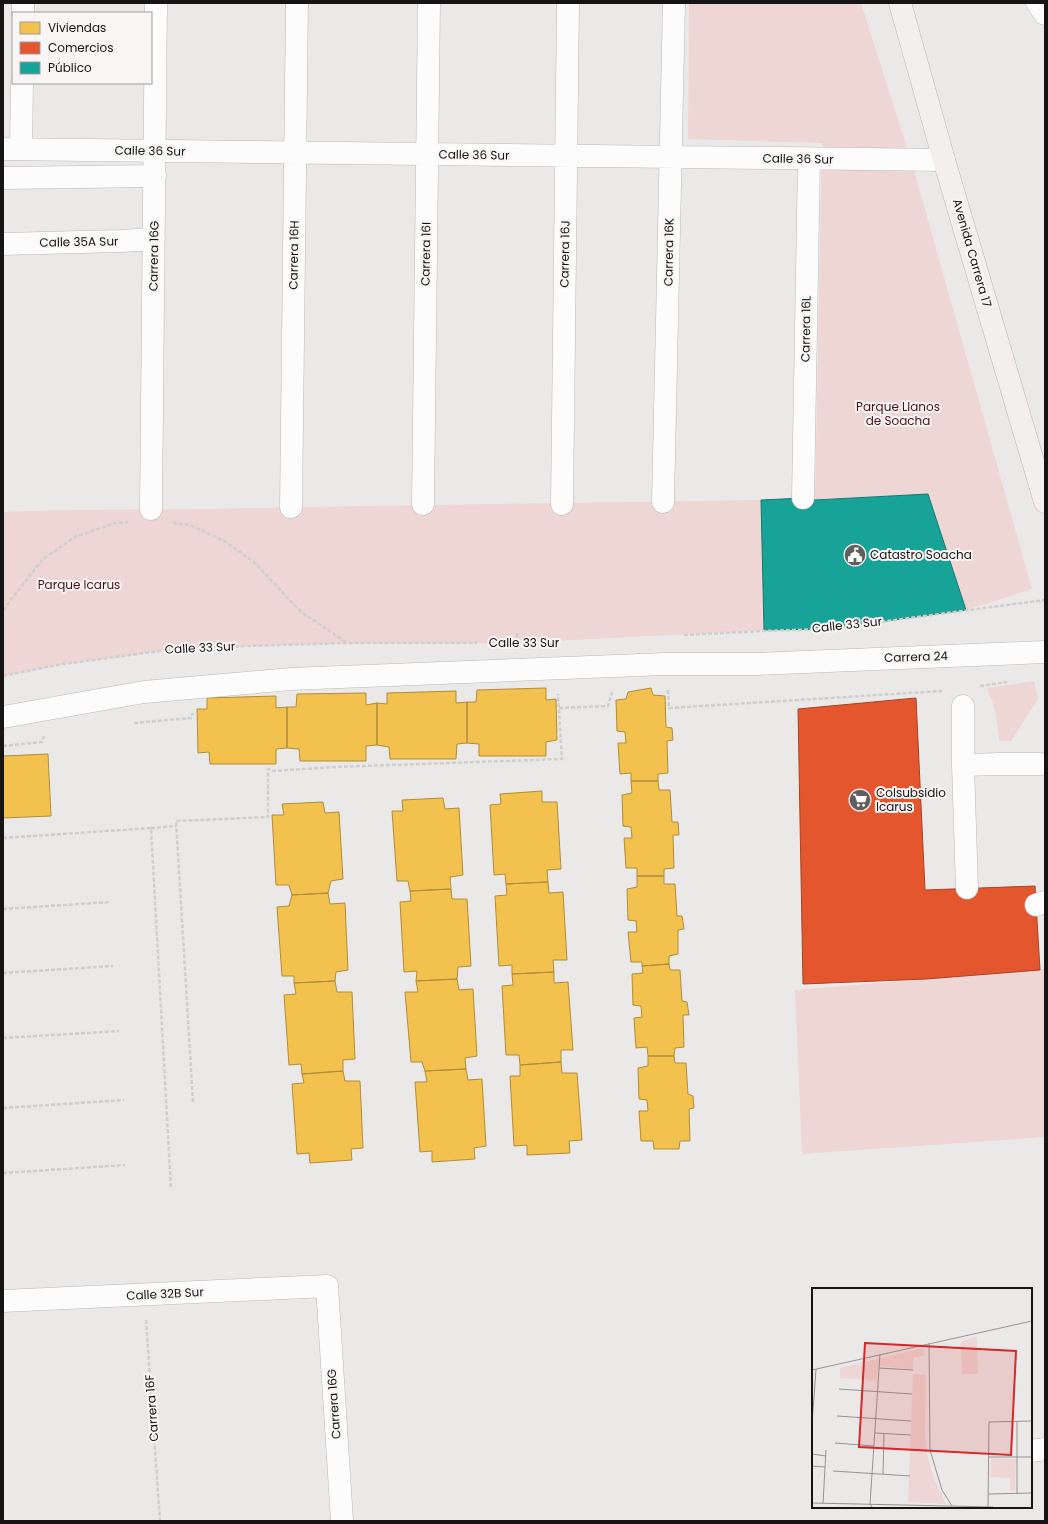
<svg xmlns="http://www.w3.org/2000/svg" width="1048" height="1524" viewBox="0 0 1048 1524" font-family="Poppins,sans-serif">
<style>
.green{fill:#edd6d4}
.homes{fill:#f2c14e;stroke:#b08d3d}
.shops{fill:#e4572e;stroke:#a64326}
.public{fill:#17a398;stroke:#177870}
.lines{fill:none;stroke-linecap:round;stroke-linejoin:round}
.minor-casing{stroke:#bbb9b8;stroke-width:23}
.major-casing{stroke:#bcb1b0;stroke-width:23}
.path{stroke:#d0cfce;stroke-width:2.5;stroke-dasharray:4 2;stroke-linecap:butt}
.minor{stroke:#fcfcfc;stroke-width:22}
.major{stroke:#f4efef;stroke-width:22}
.labels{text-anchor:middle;stroke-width:4;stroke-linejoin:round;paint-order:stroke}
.street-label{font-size:12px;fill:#161414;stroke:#f9f5f5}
.park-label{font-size:12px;fill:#4e1013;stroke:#f9f5f5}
.poi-label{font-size:12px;fill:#161414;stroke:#f9f5f5;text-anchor:start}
.inset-road{fill:none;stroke:#969493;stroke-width:1}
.view{fill:#d62828;fill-opacity:0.15;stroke:#d62828;stroke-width:2}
.inset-edge{fill:none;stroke:#161414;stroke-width:2}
</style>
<rect width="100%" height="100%" fill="#ebe9e8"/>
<path class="green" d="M 689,3 L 861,3 L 911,160 L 1032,589 L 966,610 L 927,494 L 815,500 L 822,143 L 688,139 Z
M 761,500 L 764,630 L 517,643 L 347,643 L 182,648 L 57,665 L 3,676 L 3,512 C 73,509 143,510 212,509 C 395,505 578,503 761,500 Z
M 1034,681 L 1038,699 L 1011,741 L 999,741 C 998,722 995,705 987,688 Z
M 1045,969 L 1045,1137 L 802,1154 L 795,990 Z"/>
<path class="homes" d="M 546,688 L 546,700 L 556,699 L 557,740 L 546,742 L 546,756 L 479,756 L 479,744 L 467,743 L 467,702 L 476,702 L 477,690 Z
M 651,688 L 653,695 L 665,696 L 666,727 L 672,728 L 673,740 L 667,741 L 668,773 L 658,774 L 658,781 L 631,781 L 631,773 L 620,774 L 618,743 L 626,743 L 625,732 L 617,731 L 616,700 L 626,699 L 628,692 Z
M 456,691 L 456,703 L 467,702 L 467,743 L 457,744 L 456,759 L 390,759 L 389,747 L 377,745 L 377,703 L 387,704 L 387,693 Z
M 366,693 L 366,705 L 377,703 L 377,745 L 366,746 L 366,761 L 300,761 L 299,749 L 287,748 L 287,707 L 296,707 L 297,694 Z
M 276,696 L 276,708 L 287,707 L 287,748 L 276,749 L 276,764 L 210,764 L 209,752 L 198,753 L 197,709 L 207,709 L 207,698 Z
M 48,754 L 51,816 L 3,818 L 3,756 Z
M 631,781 L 658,781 L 659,790 L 670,790 L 672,822 L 678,822 L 679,835 L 673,835 L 674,868 L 664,869 L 664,876 L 637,876 L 637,868 L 626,868 L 624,838 L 632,838 L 631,827 L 623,826 L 622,795 L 632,793 Z
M 542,791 L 542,802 L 557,802 L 561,869 L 547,870 L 548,882 L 506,884 L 505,874 L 494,875 L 490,805 L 501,804 L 500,794 Z
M 443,798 L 445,809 L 459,808 L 463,875 L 450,877 L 451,889 L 410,891 L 408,881 L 397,881 L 392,811 L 403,811 L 402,800 Z
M 323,802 L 325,813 L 339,812 L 343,879 L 331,881 L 328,893 L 292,895 L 289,885 L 276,885 L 272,815 L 284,815 L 282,804 Z
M 637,876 L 664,876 L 664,884 L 675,884 L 677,916 L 682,916 L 684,929 L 678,930 L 678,954 L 669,956 L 669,964 L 642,966 L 642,962 L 631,962 L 628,932 L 637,932 L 636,921 L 628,920 L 627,889 L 637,887 Z
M 548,882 L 549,893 L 563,892 L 567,960 L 553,960 L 554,972 L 512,974 L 512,965 L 499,966 L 495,896 L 507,895 L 506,884 Z
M 451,889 L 452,899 L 467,899 L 471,966 L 458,967 L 457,979 L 416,981 L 417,971 L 404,972 L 400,902 L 411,901 L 410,891 Z
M 328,893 L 330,904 L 345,903 L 348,970 L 336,972 L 335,981 L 294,983 L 294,976 L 282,976 L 277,907 L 289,906 L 292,895 Z
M 669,964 L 670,970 L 680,970 L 682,1001 L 687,1002 L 689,1015 L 683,1015 L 684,1047 L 675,1048 L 674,1056 L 648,1056 L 647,1047 L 636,1048 L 634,1018 L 642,1017 L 641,1006 L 633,1005 L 632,974 L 643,973 L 642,966 Z
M 554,972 L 554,983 L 568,982 L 573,1050 L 561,1050 L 561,1062 L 520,1065 L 519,1055 L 506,1055 L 502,986 L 513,985 L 512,974 Z
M 457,979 L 459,990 L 473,989 L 477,1056 L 465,1058 L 466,1069 L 425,1071 L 422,1062 L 411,1062 L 405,992 L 418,992 L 416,981 Z
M 335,981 L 337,992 L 352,992 L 355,1059 L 343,1060 L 343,1071 L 302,1074 L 301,1064 L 289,1065 L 284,995 L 296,994 L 294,983 Z
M 648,1056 L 674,1056 L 675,1063 L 686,1063 L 688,1094 L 693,1096 L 694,1108 L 689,1109 L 690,1141 L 680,1141 L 679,1149 L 654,1149 L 653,1141 L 641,1141 L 639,1111 L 648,1111 L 647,1100 L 639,1099 L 638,1068 L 648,1066 Z
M 561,1062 L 562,1073 L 577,1073 L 582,1140 L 569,1141 L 570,1153 L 527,1155 L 527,1145 L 514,1146 L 510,1076 L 520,1076 L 520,1065 Z
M 466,1069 L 468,1080 L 482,1079 L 486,1146 L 474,1148 L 475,1159 L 432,1162 L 432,1151 L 420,1152 L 415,1082 L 427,1082 L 425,1071 Z
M 343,1071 L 345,1081 L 360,1081 L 363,1148 L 351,1149 L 352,1160 L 310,1163 L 309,1153 L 297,1154 L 292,1084 L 304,1083 L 302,1074 Z"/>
<path class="shops" d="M 916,698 L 925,890 L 1035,886 L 1040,970 L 926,979 L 803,984 L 798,709 Z"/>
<path class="public" d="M 928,494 L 966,610 L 827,629 L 764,630 L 761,500 L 803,498 L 815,500 Z"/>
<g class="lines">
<g class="minor-casing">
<path id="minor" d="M 1037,3 L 1045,14
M 23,13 L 23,3
M 3,149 L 944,160
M 21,149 L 22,83
M 3,178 L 155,176
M 3,244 L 121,241 L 154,239
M 803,498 L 809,159
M 663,502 L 674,3
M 423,504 L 429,3
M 562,504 L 568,3
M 291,507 L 297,3
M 151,509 L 156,3
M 963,706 L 963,765 L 967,888
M 3,717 L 144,692 L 291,679 L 665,664 L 756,664 L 1045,652
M 963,765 L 1000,764 L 1041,764
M 1036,905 L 1045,902
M 3,1301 L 327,1286 L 342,1521
M 1031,1451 L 1045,1449"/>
</g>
<g class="major-casing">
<path id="major" d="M 900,3 L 944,160 L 1045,502"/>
</g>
<path class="path" d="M 173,523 L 190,525 L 226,542 L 254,562 L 300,611 L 347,643
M 3,610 L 42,560 L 75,537 L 115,523 L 128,522
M 517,633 L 517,643
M 684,635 L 762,631 L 827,629 L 1045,600
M 3,676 L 57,665 L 182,648 L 347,643 L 477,643
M 980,686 L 1007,682
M 668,690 L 669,708 L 942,691
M 559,708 L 608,706 L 612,692
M 134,723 L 191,718 L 193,713
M 3,746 L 42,742 L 44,736
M 151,828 L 176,826
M 3,838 L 151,828 L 171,1189
M 3,909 L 109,902
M 3,973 L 113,966
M 3,1038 L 119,1031
M 193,1102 L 176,821 L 268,817 L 268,769 L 273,771 L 334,767 L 562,759 L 558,694
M 3,1108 L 124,1100
M 3,1173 L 125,1165
M 146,1320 L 160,1521"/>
<use href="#minor" class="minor"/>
<use href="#major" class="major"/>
</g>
<defs>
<g id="civic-disc" transform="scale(1.15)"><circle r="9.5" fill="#615f5e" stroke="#f9f5f5"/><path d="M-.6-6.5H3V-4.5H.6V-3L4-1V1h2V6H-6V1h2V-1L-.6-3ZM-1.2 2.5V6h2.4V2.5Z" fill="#fff"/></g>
<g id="supermarket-disc" transform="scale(1.15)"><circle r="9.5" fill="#615f5e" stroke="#f9f5f5"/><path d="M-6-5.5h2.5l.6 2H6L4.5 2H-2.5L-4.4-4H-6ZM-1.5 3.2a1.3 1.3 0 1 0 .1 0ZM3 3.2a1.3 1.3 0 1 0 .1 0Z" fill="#fff"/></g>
</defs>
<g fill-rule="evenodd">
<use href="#civic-disc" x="855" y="555"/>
<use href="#supermarket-disc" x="860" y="800"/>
</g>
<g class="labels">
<g class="street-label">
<text transform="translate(150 151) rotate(1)" y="4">Calle 36 Sur</text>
<text transform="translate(474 155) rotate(1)" y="4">Calle 36 Sur</text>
<text transform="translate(798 159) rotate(1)" y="4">Calle 36 Sur</text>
<text transform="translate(79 242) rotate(-1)" y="4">Calle 35A Sur</text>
<text transform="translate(669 252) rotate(-89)" y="4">Carrera 16K</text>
<text transform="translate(972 253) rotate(74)" y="4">Avenida Carrera 17</text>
<text transform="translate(426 254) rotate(-89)" y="4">Carrera 16I</text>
<text transform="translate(565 254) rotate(-89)" y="4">Carrera 16J</text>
<text transform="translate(294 255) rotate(-89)" y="4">Carrera 16H</text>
<text transform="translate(154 256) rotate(-89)" y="4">Carrera 16G</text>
<text transform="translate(806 329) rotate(-89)" y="4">Carrera 16L</text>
<text transform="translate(847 625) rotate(-6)" y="4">Calle 33 Sur</text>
<text x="524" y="647">Calle 33 Sur</text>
<text transform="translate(200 648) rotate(-3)" y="4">Calle 33 Sur</text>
<text transform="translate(916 657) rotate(-2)" y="4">Carrera 24</text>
<text transform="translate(165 1294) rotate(-3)" y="4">Calle 32B Sur</text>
<text transform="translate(334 1404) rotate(-94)" y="4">Carrera 16G</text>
<text transform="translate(152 1408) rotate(-94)" y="4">Carrera 16F</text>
</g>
<g class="park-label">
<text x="898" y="411">Parque Llanos<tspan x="898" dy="14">de Soacha</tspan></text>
<text x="79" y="589">Parque Icarus</text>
</g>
<g class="poi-label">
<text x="870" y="559">Catastro Soacha</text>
<text x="876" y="797">Colsubsidio<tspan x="876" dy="14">Icarus</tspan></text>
</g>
</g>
<g transform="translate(812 1288)">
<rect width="220" height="220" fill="#ebe9e8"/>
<path d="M 165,49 L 166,86 L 150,86 L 149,60 L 147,59 L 150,53 ZM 111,60 L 113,67 L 101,70 L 101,81 L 66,78 L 65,92 L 28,90 L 28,80 ZM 101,86 L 114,87 L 113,145 L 115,166 L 122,191 L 134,216 L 96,214 ZM 179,170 L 204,171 L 203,203 L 198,203 L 198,190 L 178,189 Z" fill="#edd6d4"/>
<path class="inset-road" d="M 117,55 L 118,162 L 130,202 L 140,218M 67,80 L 101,82M 0,82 L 220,33M 27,101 L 100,106M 25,128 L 99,133M 205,133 L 205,206M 0,136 L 4,81M 63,145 L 99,147M 23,155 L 62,158M 0,166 L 14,168M 177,169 L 220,169M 0,178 L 13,179M 21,183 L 98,188M 71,186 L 72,145M 176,206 L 220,205M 0,215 L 181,219M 11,215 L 14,162M 60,219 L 58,216 L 68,66M 176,219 L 177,134 L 220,133"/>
<path class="view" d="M 53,55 L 204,63 L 199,167 L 47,159 Z"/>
<rect width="220" height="220" class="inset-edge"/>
</g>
<rect width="1048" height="1524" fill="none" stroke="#161414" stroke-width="8"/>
<rect x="12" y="12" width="140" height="72" fill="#f9f5f5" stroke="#9e9b9b"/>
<rect x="20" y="22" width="20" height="12" fill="#f2c14e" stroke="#9e9b9b"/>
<text x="48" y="32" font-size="12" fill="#161414">Viviendas</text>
<rect x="20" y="42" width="20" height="12" fill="#e4572e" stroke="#9e9b9b"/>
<text x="48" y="52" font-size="12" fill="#161414">Comercios</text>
<rect x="20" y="62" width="20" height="12" fill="#17a398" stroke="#9e9b9b"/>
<text x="48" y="72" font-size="12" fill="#161414">Público</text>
</svg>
